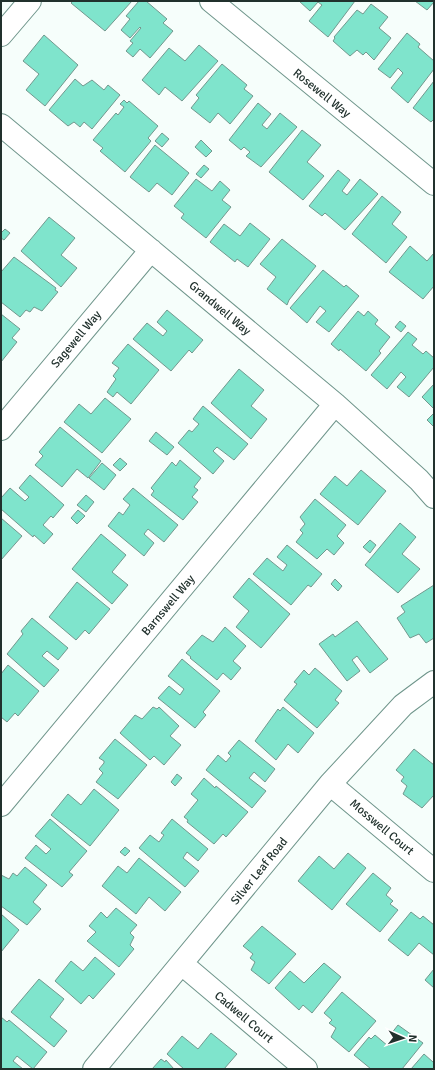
<svg xmlns="http://www.w3.org/2000/svg" width="435" height="1070" viewBox="0 0 435 1070" font-family="Signika,sans-serif">
<style>
.building{fill:#7fe4cc;stroke:#72988e}
.lines{fill:none;stroke-linecap:round;stroke-linejoin:round}
.minor-casing{stroke:#6f958b;stroke-width:24}
.minor{stroke:#fff;stroke-width:22}
.labels{text-anchor:middle;stroke-width:3;stroke-linejoin:round;paint-order:stroke}
.street-label{font-size:12px;fill:#21312d;stroke:#fff}
</style>
<rect width="100%" height="100%" fill="#f6fefb"/>
<path class="building" d="M 73,1 L 132,1 L 105,31 L 71,3 Z
M 139,1 L 146,1 L 167,19 L 163,23 L 173,31 L 150,58 L 140,49 L 133,57 L 126,51 L 133,43 L 130,41 L 141,28 L 140,27 L 130,38 L 121,30 L 130,19 L 126,16 Z
M 299,1 L 355,1 L 328,37 L 309,21 L 322,5 L 318,2 L 310,11 Z
M 415,1 L 434,1 L 434,2 L 427,10 Z
M 371,4 L 388,17 L 379,28 L 391,38 L 374,60 L 366,52 L 363,55 L 357,50 L 350,56 L 333,41 L 335,38 L 334,37 L 357,10 L 363,14 Z
M 407,33 L 420,44 L 418,47 L 434,61 L 434,69 L 408,103 L 391,88 L 403,73 L 398,68 L 390,78 L 378,69 Z
M 44,35 L 78,65 L 45,106 L 26,90 L 39,74 L 23,61 Z
M 199,45 L 218,61 L 182,101 L 165,87 L 159,95 L 142,80 L 169,48 L 185,61 Z
M 222,64 L 247,85 L 244,89 L 253,96 L 230,124 L 218,113 L 210,123 L 191,108 L 199,98 L 196,95 Z
M 75,79 L 83,86 L 92,80 L 104,90 L 108,85 L 120,95 L 92,129 L 84,122 L 80,127 L 74,122 L 68,126 L 49,110 Z
M 434,81 L 434,119 L 431,122 L 413,108 Z
M 124,100 L 127,103 L 129,101 L 158,126 L 148,138 L 151,141 L 125,172 L 100,151 L 103,148 L 93,140 L 116,113 L 118,115 L 124,107 L 120,104 Z
M 258,103 L 271,114 L 262,125 L 267,129 L 280,113 L 297,127 L 261,167 L 246,156 L 250,152 L 244,147 L 241,150 L 229,140 Z
M 302,130 L 321,145 L 307,162 L 324,176 L 303,200 L 269,172 Z
M 162,133 L 169,139 L 162,147 L 155,141 Z
M 201,140 L 212,151 L 206,157 L 195,147 Z
M 155,145 L 189,173 L 172,195 L 157,183 L 149,192 L 130,177 Z
M 204,165 L 209,169 L 201,178 L 196,174 Z
M 338,170 L 350,180 L 342,191 L 347,195 L 360,179 L 378,194 L 345,230 L 325,213 L 322,216 L 309,206 Z
M 196,179 L 212,191 L 220,181 L 230,190 L 222,200 L 231,207 L 206,238 L 181,218 L 184,214 L 174,206 Z
M 382,196 L 401,212 L 392,224 L 407,237 L 386,263 L 352,234 Z
M 49,217 L 75,238 L 61,255 L 77,268 L 61,287 L 21,251 Z
M 250,223 L 270,239 L 248,267 L 237,259 L 235,262 L 210,242 L 224,224 L 240,236 Z
M 5,229 L 10,233 L 4,240 L 1,238 L 1,233 Z
M 282,239 L 316,266 L 289,300 L 287,305 L 267,289 L 276,277 L 260,264 Z
M 410,246 L 427,261 L 434,253 L 434,286 L 423,299 L 389,272 Z
M 14,257 L 56,288 L 55,290 L 58,292 L 42,311 L 34,307 L 30,312 L 26,310 L 20,317 L 1,302 L 1,272 Z
M 323,270 L 344,287 L 346,285 L 359,296 L 329,332 L 316,322 L 326,311 L 320,306 L 307,323 L 290,308 Z
M 167,310 L 203,340 L 192,353 L 189,350 L 171,371 L 133,339 L 147,323 L 163,336 L 167,331 L 157,322 Z
M 358,311 L 364,316 L 368,311 L 378,320 L 375,324 L 390,337 L 379,351 L 381,353 L 366,371 L 340,349 L 339,351 L 331,344 Z
M 1,314 L 20,329 L 12,338 L 17,342 L 1,362 Z
M 400,321 L 406,326 L 401,332 L 395,327 Z
M 408,332 L 417,339 L 412,345 L 423,354 L 426,351 L 434,358 L 434,367 L 409,397 L 397,387 L 406,377 L 401,372 L 387,389 L 371,375 Z
M 128,344 L 159,370 L 131,404 L 117,392 L 113,397 L 107,392 L 116,379 L 113,376 L 119,368 L 112,363 Z
M 239,369 L 264,390 L 251,406 L 267,419 L 251,439 L 211,403 Z
M 434,384 L 434,409 L 422,397 Z
M 105,398 L 131,419 L 102,453 L 64,422 L 79,404 L 91,414 Z
M 203,406 L 248,444 L 234,460 L 217,447 L 213,451 L 224,461 L 213,474 L 178,443 L 189,430 L 192,432 L 199,424 L 193,419 Z
M 434,413 L 434,427 L 427,420 Z
M 60,427 L 101,461 L 88,478 L 77,469 L 62,487 L 35,465 L 43,456 L 39,452 Z
M 156,432 L 174,447 L 167,455 L 149,441 Z
M 120,458 L 127,464 L 120,471 L 113,465 Z
M 180,460 L 201,478 L 194,487 L 198,490 L 192,497 L 198,502 L 183,520 L 151,495 L 154,491 L 151,488 L 172,462 L 176,466 Z
M 102,463 L 116,475 L 104,490 L 89,478 Z
M 361,470 L 386,491 L 358,525 L 320,494 L 335,476 L 347,486 Z
M 30,475 L 64,505 L 53,518 L 51,516 L 43,525 L 53,534 L 44,544 L 34,535 L 33,537 L 1,509 L 1,498 L 10,488 L 25,501 L 29,497 L 19,488 Z
M 133,488 L 178,525 L 164,542 L 148,529 L 144,534 L 154,543 L 144,556 L 108,526 L 119,512 L 123,515 L 130,505 L 123,499 Z
M 86,495 L 94,502 L 86,512 L 77,505 Z
M 315,499 L 346,525 L 337,536 L 344,543 L 334,555 L 327,549 L 317,559 L 296,542 L 303,533 L 300,530 L 305,524 L 300,517 Z
M 78,510 L 85,516 L 77,524 L 71,518 Z
M 1,518 L 22,536 L 1,560 Z
M 400,523 L 416,537 L 402,554 L 420,569 L 398,593 L 365,565 Z
M 101,534 L 126,555 L 112,572 L 128,585 L 112,604 L 72,569 Z
M 370,540 L 376,545 L 370,553 L 363,547 Z
M 287,545 L 322,574 L 311,587 L 308,585 L 291,605 L 253,574 L 267,558 L 283,571 L 287,565 L 277,557 Z
M 249,578 L 290,614 L 261,648 L 236,627 L 249,611 L 233,597 Z
M 335,579 L 342,586 L 338,591 L 331,584 Z
M 77,582 L 110,609 L 89,634 L 85,630 L 76,640 L 49,617 Z
M 434,585 L 434,638 L 426,643 L 419,634 L 410,638 L 397,618 L 405,612 L 401,606 Z
M 32,618 L 68,648 L 58,660 L 47,651 L 42,656 L 59,670 L 44,687 L 7,654 L 23,634 L 21,631 Z
M 357,621 L 388,659 L 370,673 L 357,656 L 352,660 L 360,671 L 347,681 L 319,644 L 333,634 L 335,637 Z
M 225,627 L 246,646 L 233,661 L 241,668 L 231,680 L 223,673 L 217,680 L 190,658 L 191,657 L 186,653 L 202,635 L 213,642 Z
M 182,659 L 220,691 L 203,712 L 206,715 L 195,728 L 158,698 L 169,686 L 180,695 L 184,689 L 168,676 Z
M 8,665 L 39,691 L 18,716 L 15,713 L 7,722 L 1,717 L 1,674 Z
M 315,668 L 342,691 L 335,700 L 339,703 L 317,728 L 284,700 L 297,684 L 294,682 L 304,670 L 309,675 Z
M 153,707 L 157,709 L 159,707 L 179,726 L 170,736 L 181,745 L 164,765 L 154,756 L 150,760 L 120,733 L 135,715 L 142,719 Z
M 283,707 L 314,733 L 298,753 L 288,744 L 276,760 L 255,741 L 278,709 L 280,711 Z
M 115,739 L 147,765 L 118,799 L 96,782 L 103,773 L 99,769 L 104,763 L 104,761 L 99,758 Z
M 239,740 L 275,769 L 265,782 L 254,772 L 249,778 L 266,791 L 252,808 L 206,770 L 218,755 L 226,762 L 231,756 L 228,753 Z
M 414,749 L 434,765 L 434,795 L 422,808 L 403,794 L 407,786 L 401,781 L 404,777 L 396,770 Z
M 177,774 L 182,778 L 175,786 L 171,782 Z
M 204,778 L 215,788 L 216,786 L 248,812 L 226,837 L 223,834 L 214,844 L 187,822 L 188,820 L 184,817 L 198,800 L 191,794 Z
M 94,789 L 119,810 L 90,846 L 51,815 L 68,794 L 81,805 Z
M 50,819 L 87,851 L 69,872 L 73,875 L 62,887 L 25,858 L 36,845 L 46,854 L 51,849 L 35,836 Z
M 172,819 L 208,849 L 198,861 L 187,852 L 183,858 L 199,871 L 185,887 L 139,848 L 150,835 L 159,842 L 164,835 L 161,833 Z
M 125,847 L 130,851 L 125,856 L 120,852 Z
M 348,853 L 366,868 L 332,910 L 298,881 L 319,856 L 334,869 Z
M 139,858 L 181,892 L 165,911 L 149,897 L 136,914 L 102,886 L 118,866 L 127,873 Z
M 25,867 L 47,885 L 33,902 L 41,909 L 27,925 L 1,906 L 1,875 L 9,879 L 13,873 L 17,876 Z
M 373,873 L 391,888 L 386,895 L 393,901 L 390,904 L 398,910 L 380,932 L 346,904 Z
M 116,908 L 137,925 L 130,933 L 134,937 L 130,945 L 134,949 L 119,967 L 87,941 L 96,932 L 89,926 L 101,912 L 107,918 Z
M 411,912 L 420,919 L 423,916 L 434,925 L 434,955 L 419,943 L 408,956 L 388,940 Z
M 1,914 L 19,930 L 1,952 Z
M 262,926 L 296,954 L 269,984 L 251,970 L 255,962 L 250,958 L 253,954 L 243,946 Z
M 95,957 L 115,974 L 93,999 L 89,995 L 81,1004 L 55,981 L 71,961 L 83,971 Z
M 324,963 L 341,977 L 312,1013 L 303,1005 L 299,1010 L 275,988 L 290,971 L 304,983 Z
M 434,969 L 434,988 L 425,980 Z
M 39,979 L 64,999 L 50,1017 L 67,1031 L 54,1047 L 11,1012 Z
M 342,992 L 376,1021 L 349,1052 L 331,1037 L 336,1028 L 329,1023 L 332,1020 L 324,1013 Z
M 1,1017 L 7,1022 L 9,1020 L 47,1052 L 33,1069 L 17,1056 L 13,1061 L 23,1069 L 1,1069 Z
M 398,1025 L 423,1043 L 402,1069 L 371,1069 L 354,1055 L 369,1037 L 371,1039 L 375,1035 L 388,1046 L 395,1037 L 391,1034 Z
M 211,1033 L 237,1054 L 224,1069 L 184,1069 L 167,1054 L 182,1036 L 198,1049 Z
M 424,1054 L 433,1062 L 434,1060 L 434,1069 L 411,1069 Z
M 161,1059 L 165,1062 L 166,1060 L 174,1069 L 152,1069 Z"/>
<g class="lines">
<g class="minor-casing">
<path id="minor" d="M 211,1 L 434,184
M 1,35 L 30,1
M 1,125 L 335,404 L 419,480 L 434,497
M 1,429 L 151,250
M 330,784 L 434,871
M 1,805 L 335,404
M 182,964 L 306,1069
M 94,1069 L 330,784 L 403,705 L 434,682"/>
</g>
<use href="#minor" class="minor"/>
</g>
<g class="labels">
<g class="street-label">
<text transform="translate(322 93) rotate(39)" y="4">Rosewell Way</text>
<text transform="translate(220 308) rotate(40)" y="4">Grandwell Way</text>
<text transform="translate(76 339) rotate(-50)" y="4">Sagewell Way</text>
<text transform="translate(168 605) rotate(-50)" y="4">Barnswell Way</text>
<text transform="translate(382 827) rotate(40)" y="4">Mosswell Court</text>
<text transform="translate(259 871) rotate(-51)" y="4">Silver Leaf Road</text>
<text transform="translate(244 1017) rotate(40)" y="4">Cadwell Court</text>
</g>
</g>
<rect width="435" height="1070" fill="none" stroke="#21312d" stroke-width="4"/>
<g transform="translate(403 1038) rotate(93)" stroke="#ffffff" stroke-width="3" paint-order="stroke">
<path d="M0-3L7 15L0 10L-7 15Z" fill="#21312d"/>
<text y="-6" font-size="11" font-weight="bold" text-anchor="middle" fill="#21312d">N</text>
</g>
</svg>
